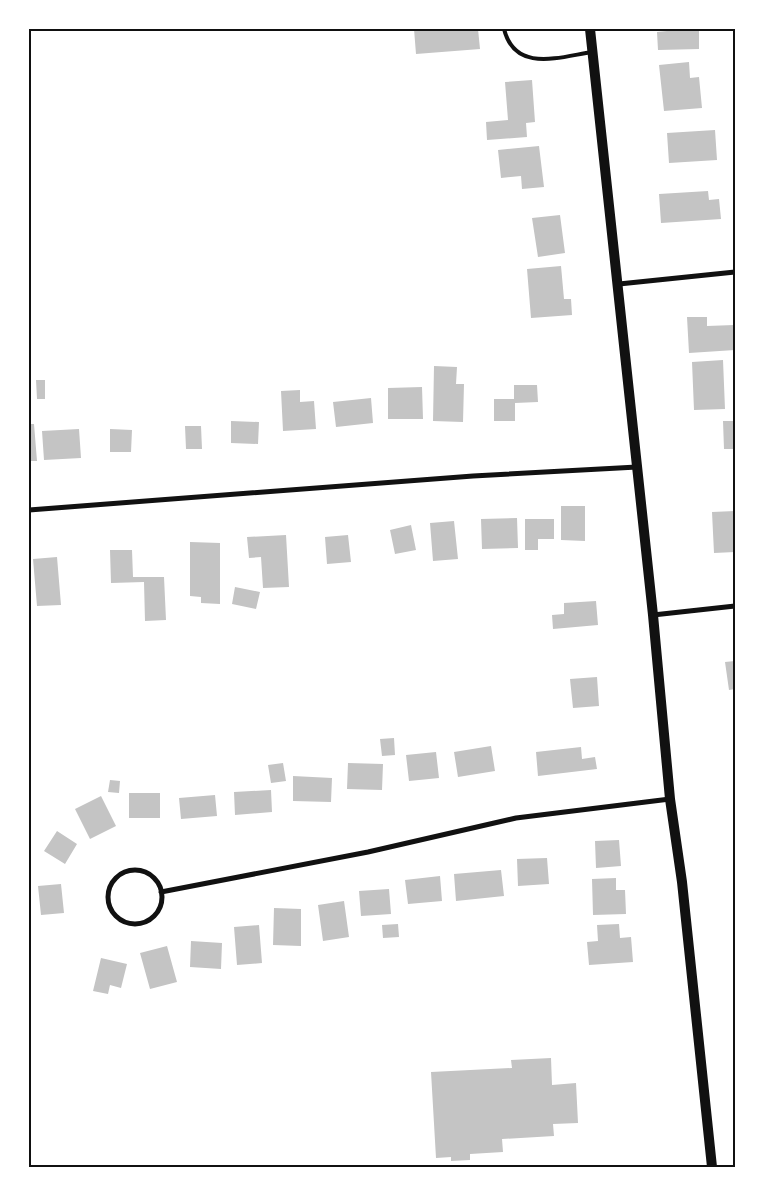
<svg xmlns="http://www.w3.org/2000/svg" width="764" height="1196" viewBox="0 0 764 1196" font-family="'Source Sans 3',sans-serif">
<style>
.building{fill:#c4c4c4}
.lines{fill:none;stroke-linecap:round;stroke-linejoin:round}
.service{stroke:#111;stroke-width:4}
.minor{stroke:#111;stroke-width:5}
.secondary{stroke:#111;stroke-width:10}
.neatline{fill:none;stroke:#111;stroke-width:2}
</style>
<rect width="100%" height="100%" fill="#fff"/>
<path class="building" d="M 414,29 L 478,29 L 480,49 L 416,54 Z
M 667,29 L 699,29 L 699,49 L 658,50 L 657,32 L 667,31 Z
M 689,62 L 690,78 L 699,77 L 702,108 L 664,111 L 659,65 Z
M 532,80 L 535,122 L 526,123 L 527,137 L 487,140 L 486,122 L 508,120 L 505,82 Z
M 715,130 L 717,160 L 669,163 L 667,133 Z
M 539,146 L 544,187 L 522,189 L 521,176 L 501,178 L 498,150 Z
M 708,191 L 709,200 L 719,199 L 721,219 L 661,223 L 659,194 Z
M 560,215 L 565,253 L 538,257 L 532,218 Z
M 561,266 L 564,299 L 571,299 L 572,315 L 531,318 L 527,269 Z
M 687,317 L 707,317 L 707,326 L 734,325 L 735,350 L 689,353 Z
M 723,360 L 725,409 L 694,410 L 692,362 Z
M 434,366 L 457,367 L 456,384 L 464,384 L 463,422 L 433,421 Z
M 36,380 L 45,380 L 45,399 L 37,399 Z
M 514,385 L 537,385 L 538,402 L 515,403 L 515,421 L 494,421 L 494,399 L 514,399 Z
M 422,387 L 423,419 L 388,419 L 388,388 Z
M 300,390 L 300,402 L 314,401 L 316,429 L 283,431 L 281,391 Z
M 371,398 L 373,423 L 336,427 L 333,402 Z
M 231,421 L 259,422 L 258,444 L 231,443 Z
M 723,421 L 735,421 L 735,449 L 724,449 Z
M 29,424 L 34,424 L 37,461 L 29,461 Z
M 185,426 L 201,426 L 202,449 L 186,449 Z
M 79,429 L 81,458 L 44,460 L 42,431 Z
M 110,429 L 132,430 L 131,452 L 110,452 Z
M 561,506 L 585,506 L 585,541 L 561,540 Z
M 735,511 L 735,552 L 714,553 L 712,512 Z
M 517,518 L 518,548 L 482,549 L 481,519 Z
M 525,519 L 554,519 L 554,539 L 538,539 L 538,550 L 525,550 Z
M 454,521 L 458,559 L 433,561 L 430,523 Z
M 411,525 L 416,550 L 395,554 L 390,530 Z
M 286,535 L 289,587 L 263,588 L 261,557 L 249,558 L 247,537 Z
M 348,535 L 351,562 L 327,564 L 325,537 Z
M 190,542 L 220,543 L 220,604 L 201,603 L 201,597 L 190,596 Z
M 110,550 L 132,550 L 133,577 L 164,577 L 166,620 L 145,621 L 144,582 L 111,583 Z
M 57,557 L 61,605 L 37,606 L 33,559 Z
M 235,587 L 260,592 L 256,609 L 232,604 Z
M 596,601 L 598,625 L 553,629 L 552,615 L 564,614 L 564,603 Z
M 735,661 L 735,689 L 729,690 L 725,662 Z
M 597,677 L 599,706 L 573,708 L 570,679 Z
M 394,738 L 395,755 L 382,756 L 380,739 Z
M 491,746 L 495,771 L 458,777 L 454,752 Z
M 581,747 L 582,759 L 595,757 L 597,769 L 538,776 L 536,752 Z
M 436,752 L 439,778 L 409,781 L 406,755 Z
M 283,763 L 286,781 L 271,783 L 268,765 Z
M 348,763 L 383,764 L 382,790 L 347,789 Z
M 293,776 L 332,778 L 331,802 L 293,801 Z
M 110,780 L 120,781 L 119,793 L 108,792 Z
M 271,790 L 272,812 L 235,815 L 234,792 Z
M 129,793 L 160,793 L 160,818 L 129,818 Z
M 215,795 L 217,816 L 181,819 L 179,798 Z
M 101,796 L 116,826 L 90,839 L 75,809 Z
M 57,831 L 77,844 L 65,864 L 44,851 Z
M 619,840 L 621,866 L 596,868 L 595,841 Z
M 547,858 L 549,884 L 518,886 L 517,859 Z
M 501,870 L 504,896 L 456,901 L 454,874 Z
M 440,876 L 442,901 L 408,904 L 405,880 Z
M 616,878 L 616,890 L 625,890 L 626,914 L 593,915 L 592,879 Z
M 61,884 L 64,913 L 41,915 L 38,886 Z
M 389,889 L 391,914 L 361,916 L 359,891 Z
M 344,901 L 349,937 L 323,941 L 318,905 Z
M 274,908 L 301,909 L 301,946 L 273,945 Z
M 398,924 L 399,937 L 383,938 L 382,925 Z
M 619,924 L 620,938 L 631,937 L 633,962 L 589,965 L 587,942 L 598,941 L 597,925 Z
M 259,925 L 262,963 L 237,965 L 234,927 Z
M 191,941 L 222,943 L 221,969 L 190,967 Z
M 167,946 L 177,982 L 150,989 L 140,953 Z
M 101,958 L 127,964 L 121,988 L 110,985 L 108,994 L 93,991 Z
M 551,1058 L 552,1085 L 576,1083 L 578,1123 L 553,1124 L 554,1136 L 502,1139 L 503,1152 L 470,1154 L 470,1160 L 451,1161 L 451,1157 L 436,1158 L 431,1072 L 512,1068 L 511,1060 Z"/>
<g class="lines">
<path class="service" d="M 504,29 C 515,73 559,57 592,52"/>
<path class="minor" d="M 619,284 L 735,272
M 29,510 L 473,476 L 637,467
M 653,615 L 735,606
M108 897a27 27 0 1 1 54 0a27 27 0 1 1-54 0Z
M 161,892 L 368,852 L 516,818 L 670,799"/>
<path class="secondary" d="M 590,29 L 653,615 L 670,799 L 682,882 L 712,1167"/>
</g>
<rect width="764" height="1196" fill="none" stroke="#ffffff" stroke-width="60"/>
<rect x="30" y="30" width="704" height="1136" class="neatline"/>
</svg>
